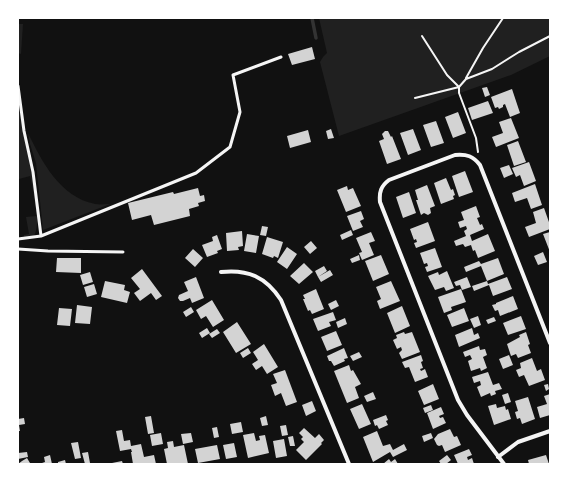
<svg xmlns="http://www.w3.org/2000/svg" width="568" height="482" viewBox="0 0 568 482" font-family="Raleway,sans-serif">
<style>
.green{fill:#202020}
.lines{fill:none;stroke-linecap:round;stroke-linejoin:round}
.stream{stroke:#333;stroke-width:3.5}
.building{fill:#d3d3d3}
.path{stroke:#f5f5f5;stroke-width:2}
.service{stroke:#f5f5f5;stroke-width:3}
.minor{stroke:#f5f5f5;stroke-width:4}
</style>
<rect width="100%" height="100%" fill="#111"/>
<path class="green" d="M 319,18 L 550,18 L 550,56 L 511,75 L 339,136 L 320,62 L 323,57 L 327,53 Z
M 18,24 L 23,24 L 21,54 L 18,53 Z
M 18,94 C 23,122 46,214 34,236 L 24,237 L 24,235 L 29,234 L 26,217 L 37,216 L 33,190 L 30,176 L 19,179 L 18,172 Z
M 28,133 C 42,162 60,197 95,204 C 100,205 105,204 110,204 L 43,230 L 36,163 L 30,144 Z"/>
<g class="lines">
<path class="stream" d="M 312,18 L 316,38"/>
</g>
<path class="building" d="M 312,47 L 315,59 L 292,65 L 288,54 Z
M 487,87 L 490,95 L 485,97 L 482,88 Z
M 512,89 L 520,113 L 510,117 L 505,104 L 503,105 L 503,107 L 499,109 L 498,107 L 495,108 L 491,97 Z
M 488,101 L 493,113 L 472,120 L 468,108 Z
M 458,112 L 466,133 L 453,138 L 445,117 Z
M 511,118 L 519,138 L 496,147 L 492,137 L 503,133 L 499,122 Z
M 436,121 L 444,143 L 431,147 L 423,125 Z
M 331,129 L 334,138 L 328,139 L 326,131 Z
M 413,129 L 421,150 L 408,155 L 400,133 Z
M 308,130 L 311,142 L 290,148 L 287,136 Z
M 385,131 L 388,131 L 391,137 L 392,136 L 401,159 L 387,164 L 379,141 L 384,139 L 382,134 Z
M 518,141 L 526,162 L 514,166 L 507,145 Z
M 529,162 L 536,181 L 524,186 L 520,175 L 516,177 L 512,168 Z
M 509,165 L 513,174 L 504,178 L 500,168 Z
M 465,171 L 473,192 L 459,197 L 452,176 Z
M 446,178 L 451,190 L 453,189 L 455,195 L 453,196 L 454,199 L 441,204 L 434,183 Z
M 535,184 L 542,205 L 531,209 L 527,198 L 515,202 L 512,193 Z
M 427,185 L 435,206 L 430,208 L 431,213 L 428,215 L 424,213 L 421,215 L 416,200 L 418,200 L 415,190 Z
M 347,186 L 348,190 L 353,188 L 361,206 L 346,212 L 337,190 Z
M 198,188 L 200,196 L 204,195 L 205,201 L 198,203 L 199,206 L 189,209 L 190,216 L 154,225 L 151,215 L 132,220 L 128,203 L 173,192 L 174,194 Z
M 409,192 L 416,213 L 403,218 L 396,197 Z
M 476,206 L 480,217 L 477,218 L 480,225 L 482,224 L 484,229 L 470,235 L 472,241 L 488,234 L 495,251 L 478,258 L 475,250 L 473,251 L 471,245 L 465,247 L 463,244 L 456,246 L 454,241 L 466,236 L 464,231 L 467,229 L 466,226 L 460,228 L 458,222 L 464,220 L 461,212 Z
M 544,208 L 550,225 L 550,229 L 529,237 L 525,227 L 536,223 L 533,212 Z
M 361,211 L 364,219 L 360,221 L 363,227 L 353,231 L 347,216 Z
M 428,222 L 435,241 L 416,248 L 414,243 L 417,242 L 416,239 L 414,240 L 410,229 Z
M 262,226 L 268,227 L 266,236 L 260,235 Z
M 351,230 L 353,235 L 342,240 L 340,235 Z
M 242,231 L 243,246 L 238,247 L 239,250 L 227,251 L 226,233 Z
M 371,232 L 375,241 L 369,243 L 374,255 L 362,260 L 359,253 L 362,252 L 356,238 Z
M 550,232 L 550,252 L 543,234 Z
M 247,234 L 259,236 L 256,253 L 244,251 Z
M 217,235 L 222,249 L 217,251 L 218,253 L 207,257 L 202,245 L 213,241 L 212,237 Z
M 267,237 L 283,242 L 278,258 L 274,256 L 273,258 L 262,254 Z
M 311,241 L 317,248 L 310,254 L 304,247 Z
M 287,247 L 297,254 L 287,269 L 277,262 Z
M 435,248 L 442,267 L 427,272 L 425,267 L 428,266 L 427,263 L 424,264 L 420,253 Z
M 193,249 L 203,258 L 195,267 L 185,258 Z
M 543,252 L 547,262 L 538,265 L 534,256 Z
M 359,255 L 360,260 L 352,263 L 350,259 Z
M 381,255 L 389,274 L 373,281 L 365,261 Z
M 57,258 L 81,258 L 81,273 L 56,272 Z
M 498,258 L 504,274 L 487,281 L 488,284 L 507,277 L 512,289 L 493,296 L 489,285 L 474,291 L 472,286 L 487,281 L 481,266 L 466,272 L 464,267 L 479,261 L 481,264 Z
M 304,263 L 313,272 L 299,284 L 290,276 Z
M 324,266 L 327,271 L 318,277 L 315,271 Z
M 142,269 L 162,296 L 156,300 L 151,293 L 140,301 L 134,293 L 140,289 L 131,278 Z
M 330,270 L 333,275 L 321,282 L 318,277 Z
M 447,271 L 454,288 L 446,291 L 444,287 L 435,290 L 428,276 L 438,272 L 439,275 Z
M 90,272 L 93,282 L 83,285 L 80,275 Z
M 196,277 L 204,298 L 192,303 L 190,298 L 183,301 L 180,301 L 178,298 L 179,295 L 188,291 L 184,282 Z
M 467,277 L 471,287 L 462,290 L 460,285 L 456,286 L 454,282 Z
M 105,281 L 125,285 L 124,290 L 130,292 L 127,303 L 101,297 Z
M 391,281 L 400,301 L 380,309 L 377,301 L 381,299 L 376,287 Z
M 94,284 L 97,294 L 87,297 L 84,287 Z
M 316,289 L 324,309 L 312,314 L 310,310 L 308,311 L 303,299 L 305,299 L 303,295 Z
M 461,289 L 466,302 L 451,307 L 452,310 L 444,313 L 438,297 Z
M 513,296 L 518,309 L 500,316 L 498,310 L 495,311 L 492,305 L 496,304 L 496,303 Z
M 212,300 L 224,320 L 213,327 L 206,316 L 201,319 L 196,310 Z
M 336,300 L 339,306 L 331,310 L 328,304 Z
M 77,305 L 92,307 L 90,324 L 75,323 Z
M 402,306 L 410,326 L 395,333 L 387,313 Z
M 191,307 L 194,312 L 186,317 L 183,312 Z
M 59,308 L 72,309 L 70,326 L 57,325 Z
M 464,308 L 469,321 L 452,327 L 447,315 Z
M 333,312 L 336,320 L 329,322 L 331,326 L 318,331 L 313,319 Z
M 478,316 L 481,325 L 474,328 L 470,319 Z
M 521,316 L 526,329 L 508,335 L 503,323 Z
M 494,317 L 496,321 L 488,324 L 486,320 Z
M 345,318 L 347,324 L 338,328 L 336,322 Z
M 237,322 L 251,344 L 236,353 L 223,332 Z
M 207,328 L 210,333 L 202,338 L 199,333 Z
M 472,328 L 474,335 L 478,333 L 480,338 L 459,347 L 455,335 Z
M 217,329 L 220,333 L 212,338 L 209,334 Z
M 336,331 L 342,345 L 327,351 L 321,337 Z
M 404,332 L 405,334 L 412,332 L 420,352 L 402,359 L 399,353 L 402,350 L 401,347 L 397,349 L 393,340 L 397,338 L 396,335 Z
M 526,332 L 530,344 L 528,345 L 531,353 L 518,358 L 516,354 L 511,356 L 507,344 L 520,337 L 519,335 Z
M 264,344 L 278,367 L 267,374 L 262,366 L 256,370 L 252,364 L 258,360 L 253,352 Z
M 479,346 L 480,350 L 485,349 L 487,355 L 483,357 L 487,368 L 481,371 L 480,368 L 471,371 L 468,361 L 472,359 L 470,355 L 465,357 L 463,352 Z
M 248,348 L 251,353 L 243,358 L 240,353 Z
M 344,348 L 348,358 L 344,359 L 345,361 L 334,366 L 331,361 L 329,361 L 327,356 Z
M 359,352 L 362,357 L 353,361 L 350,356 Z
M 421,355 L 423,361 L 421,362 L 423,368 L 420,369 L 421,371 L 425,369 L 428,377 L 415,382 L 409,367 L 405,368 L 402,362 Z
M 509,355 L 513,365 L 503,369 L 499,359 Z
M 532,358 L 537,371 L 541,369 L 545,380 L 529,386 L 524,375 L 519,377 L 516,370 L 521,368 L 520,363 Z
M 349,365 L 351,371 L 353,370 L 361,384 L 355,387 L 359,398 L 347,403 L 334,371 Z
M 285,370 L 297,402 L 286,406 L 281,393 L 275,396 L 271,385 L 277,383 L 273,374 Z
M 488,372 L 493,385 L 499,383 L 502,389 L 495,391 L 496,394 L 491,396 L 490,393 L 481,397 L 477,387 L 481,385 L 480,381 L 474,383 L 472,377 Z
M 433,384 L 439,399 L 424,405 L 418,391 Z
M 548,384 L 549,389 L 546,391 L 544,385 Z
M 373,392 L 376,399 L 367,402 L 364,396 Z
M 508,393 L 511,402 L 505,404 L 502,395 Z
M 550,394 L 550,415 L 540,418 L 537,407 L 547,404 L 544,396 Z
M 528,397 L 535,419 L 522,424 L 520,418 L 517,419 L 515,412 L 518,411 L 515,401 Z
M 312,401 L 316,411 L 306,416 L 302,405 Z
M 362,404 L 371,424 L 359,429 L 350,409 Z
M 496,404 L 497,408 L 505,406 L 506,410 L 508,409 L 511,419 L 494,425 L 488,406 Z
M 431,405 L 433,410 L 425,413 L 423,408 Z
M 441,407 L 444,414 L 439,416 L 440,418 L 443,417 L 446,423 L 433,429 L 427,413 Z
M 386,415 L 388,420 L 386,421 L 388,425 L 379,429 L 377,425 L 375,426 L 373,420 Z
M 151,416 L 154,433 L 148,434 L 145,417 Z
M 266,416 L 268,425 L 262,426 L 260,418 Z
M 24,418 L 25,424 L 19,425 L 20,431 L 18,431 L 18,419 Z
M 241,422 L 243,432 L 232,434 L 230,424 Z
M 286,425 L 288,435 L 282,436 L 280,426 Z
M 217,427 L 219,437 L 214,438 L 212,428 Z
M 304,428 L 315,438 L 319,434 L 324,440 L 321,443 L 322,444 L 306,460 L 296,450 L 304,442 L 301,439 L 303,437 L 299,433 Z
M 450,429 L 454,437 L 457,436 L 461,445 L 445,452 L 442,445 L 439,446 L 437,445 L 434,439 L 438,434 Z
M 122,430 L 124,441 L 130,440 L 131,446 L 141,444 L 144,457 L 154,455 L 156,464 L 133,464 L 131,452 L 132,452 L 131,449 L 120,451 L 116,431 Z
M 377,431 L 383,446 L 390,444 L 393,450 L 404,444 L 407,450 L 393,457 L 390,452 L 373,462 L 363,437 Z
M 161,433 L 163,444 L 152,446 L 150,435 Z
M 191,433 L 193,442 L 183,444 L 181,434 Z
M 254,433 L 256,441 L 260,440 L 259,436 L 265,435 L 269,453 L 248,458 L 243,435 Z
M 431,433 L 433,438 L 424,442 L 422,436 Z
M 293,436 L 295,446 L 290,446 L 288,437 Z
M 284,439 L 287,456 L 276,458 L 273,441 Z
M 173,441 L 174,447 L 184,445 L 188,464 L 167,464 L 164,449 L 168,448 L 167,442 Z
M 78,442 L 81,458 L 75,459 L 71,443 Z
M 234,443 L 237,457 L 226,459 L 223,445 Z
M 217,445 L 220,459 L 198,463 L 195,449 Z
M 469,449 L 472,455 L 467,457 L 468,460 L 472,458 L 474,464 L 458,464 L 454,455 Z
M 27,452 L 28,457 L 18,459 L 18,453 Z
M 88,452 L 90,463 L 85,464 L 82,453 Z
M 50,455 L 52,464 L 39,464 L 45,462 L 44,457 Z
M 447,455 L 451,460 L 446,464 L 441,464 L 439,461 Z
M 546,455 L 549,464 L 529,464 L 528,460 Z
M 27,458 L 30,463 L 18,464 L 22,461 Z
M 389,459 L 391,462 L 395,459 L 398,464 L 383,464 Z
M 65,460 L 66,464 L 58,464 L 58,462 Z
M 122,461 L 123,464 L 112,464 L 112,463 Z"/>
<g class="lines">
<path class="path" d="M 466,78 L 483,48 L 503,18
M 415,98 L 459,87 L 447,75 L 422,36
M 478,152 L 476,138 L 459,93 L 459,87 L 466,79 L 492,69 L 519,52 L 550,36"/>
<path class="service" d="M 18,86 L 24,131 L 33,172 L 41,236
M 18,239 L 41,236 L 196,173 L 230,147 L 240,112 L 233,75 L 281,57
M 18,249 L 48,251 L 123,252"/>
<path class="minor" d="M 221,272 C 248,269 266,277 281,300 L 349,464
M 498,457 L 518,442 L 550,431
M 504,464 L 467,415 L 458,400 L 380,202 C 379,192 381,186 389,180 L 455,155 C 467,154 473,156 480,165 L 550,343"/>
</g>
<rect width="568" height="482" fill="none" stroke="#ffffff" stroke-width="38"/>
</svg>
